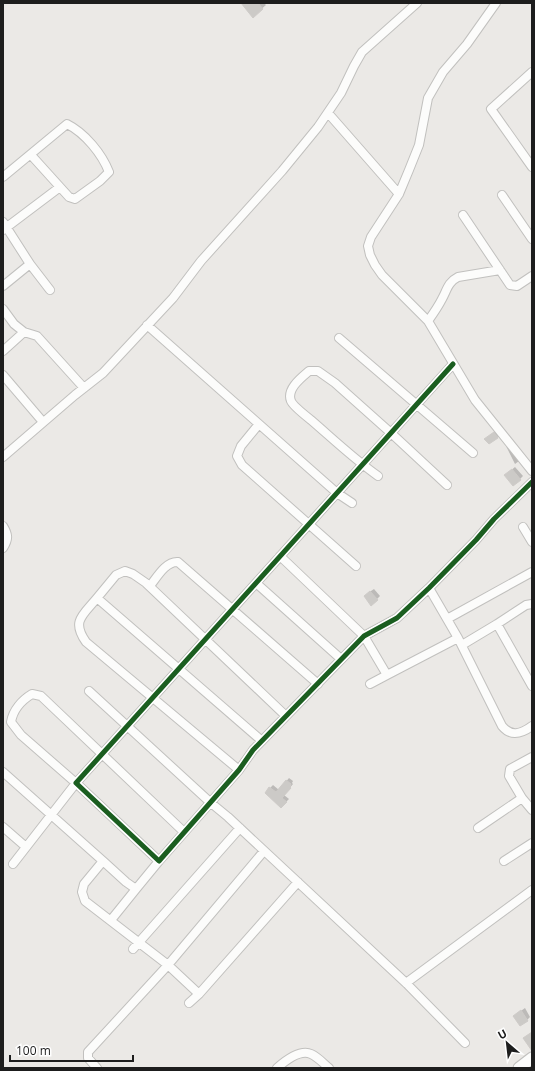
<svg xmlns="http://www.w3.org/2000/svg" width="535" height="1071" viewBox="0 0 535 1071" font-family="'Open Sans',sans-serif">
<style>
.shadow{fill:#0003}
.building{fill:#cccac7;stroke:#cecbc8}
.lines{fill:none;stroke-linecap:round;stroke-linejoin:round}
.minor-casing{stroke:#c1c0be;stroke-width:10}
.tertiary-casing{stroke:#c1c0be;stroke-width:13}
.minor{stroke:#fcfcfb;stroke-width:8}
.tertiary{stroke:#fcfcfb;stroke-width:11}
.cycleway-casing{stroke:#fff;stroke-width:8}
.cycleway{stroke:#1b5e20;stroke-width:5}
</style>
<rect width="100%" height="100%" fill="#ebe9e6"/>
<path class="shadow" d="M 242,3 L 264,3 L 266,5 L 253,16 Z
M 497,430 L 501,434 L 489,443 L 486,439 Z
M 506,446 L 519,461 L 515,464 Z
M 515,467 L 523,476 L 520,479 L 509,472 Z
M 374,589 L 380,596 L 377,599 L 368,593 Z
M 289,778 L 293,781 L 292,783 L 293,784 L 284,795 L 289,799 L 281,807 L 270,788 L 273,785 L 279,790 Z
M 525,1008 L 530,1017 L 527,1020 L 518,1013 Z"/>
<path class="building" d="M 241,3 L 258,3 L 263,9 L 253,18 Z
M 494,432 L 498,438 L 489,444 L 484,439 Z
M 512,469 L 521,480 L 513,486 L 504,475 Z
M 370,591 L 378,600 L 371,606 L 364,596 Z
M 286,780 L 291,784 L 290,787 L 291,788 L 282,798 L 287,802 L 281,808 L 265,793 L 269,787 L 276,792 Z
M 521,1010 L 528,1021 L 520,1026 L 513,1016 Z
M 532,1032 L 532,1051 L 523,1038 Z"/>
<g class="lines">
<g class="minor-casing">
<path id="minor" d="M 496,3 L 467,44 L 443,72 L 428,98 L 419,145 L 409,170 L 399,194 L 371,237 L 368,246 L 370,255 L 375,265 L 382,275 L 428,321 L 475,400 L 532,471
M 532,72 L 491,109 L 532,167
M 328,113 L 399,194
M 3,177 L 67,124 C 85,133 102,154 109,172 L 100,181 L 75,199 L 69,197 L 31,155
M 502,195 L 532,239
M 463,215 L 510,285 L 517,286 L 532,276
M 3,222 L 30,264
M 3,230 L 60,187
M 3,286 L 30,264 L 50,290
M 3,309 L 14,324 L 24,332 L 37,336 L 84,388
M 428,321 C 433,314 438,307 442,299 C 447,290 448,282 458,277 L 500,270
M 147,325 L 337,493 L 352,503
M 339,338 L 473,453
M 3,351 L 24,332
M 453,364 L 76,783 L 159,861 L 239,770 L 253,750 L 364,636 L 397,618 L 429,588 L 476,540 L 494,519 L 532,482
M 3,375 L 43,422
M 259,424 L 241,446 L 237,456 L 242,465 L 356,566
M 3,457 L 75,395 L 103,373 L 173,298 L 201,261 L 282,171 L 318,127 L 341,93 L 354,66 L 362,52 L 417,3
M 378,476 C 354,459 333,439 311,420 C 306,416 293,406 291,401 C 286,389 302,377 309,371 L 318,371 L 335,383 L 391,433 L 447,485
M 3,526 C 8,534 9,539 3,548
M 523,527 L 532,542
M 280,556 L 364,636 L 387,675 L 458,638 L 429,588
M 256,583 L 341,659
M 150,586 C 157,577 166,561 178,562 L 318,684
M 97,598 L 116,575 L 125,571 L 133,574 L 146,583 L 286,716
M 447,619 L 532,572
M 497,624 L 526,605 L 532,604
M 458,638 L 502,726 C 511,737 521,734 532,726
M 462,645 L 497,624 L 532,686
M 370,684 L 387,675
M 89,691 L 211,803 L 228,817 L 406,983 L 465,1043
M 532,757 L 510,769 L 509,776 L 522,798 L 532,810
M 239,770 L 86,642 C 71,621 83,615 97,598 L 262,741
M 3,772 L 103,861
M 3,827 L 26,847
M 478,828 L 522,798
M 159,861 L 136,889 L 126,882 L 103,861 L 84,884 L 82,892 L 85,901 L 168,965 L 199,994
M 504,861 L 532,843
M 13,864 L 76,783 L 21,735 L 11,722 C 13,710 22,700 32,694 L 41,696 L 184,832
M 111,920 L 136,889
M 133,949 L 240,828
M 406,983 L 532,890
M 189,1003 L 199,994 L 298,882
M 97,1068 L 88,1058 L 88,1052 L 168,965 L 264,851
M 277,1068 C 285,1061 300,1049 311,1054 C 318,1057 324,1064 329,1068"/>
</g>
<g class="tertiary-casing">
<path id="tertiary" d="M 519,1068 L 532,1058"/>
</g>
<use href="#minor" class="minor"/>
<use href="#tertiary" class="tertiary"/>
<g class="cycleway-casing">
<path id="cycleway" d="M 453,364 L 76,783 L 159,861 L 239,770 L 253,750 L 364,636 L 397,618 L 429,588 L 476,540 L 494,519 L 532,482"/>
</g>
<use href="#cycleway" class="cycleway"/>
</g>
<rect width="535" height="1071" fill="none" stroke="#1d1d1d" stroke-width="8"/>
<g transform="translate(507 1043) rotate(332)" stroke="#ffffff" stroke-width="3" paint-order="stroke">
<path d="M0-3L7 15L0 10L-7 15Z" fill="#1d1d1d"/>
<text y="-6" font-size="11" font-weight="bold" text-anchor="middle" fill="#1d1d1d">U</text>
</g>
<path d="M10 1055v6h123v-6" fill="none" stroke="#1d1d1d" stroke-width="2"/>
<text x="16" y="1055" font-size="12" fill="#1d1d1d" stroke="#ffffff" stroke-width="3" paint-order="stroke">100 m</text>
</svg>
